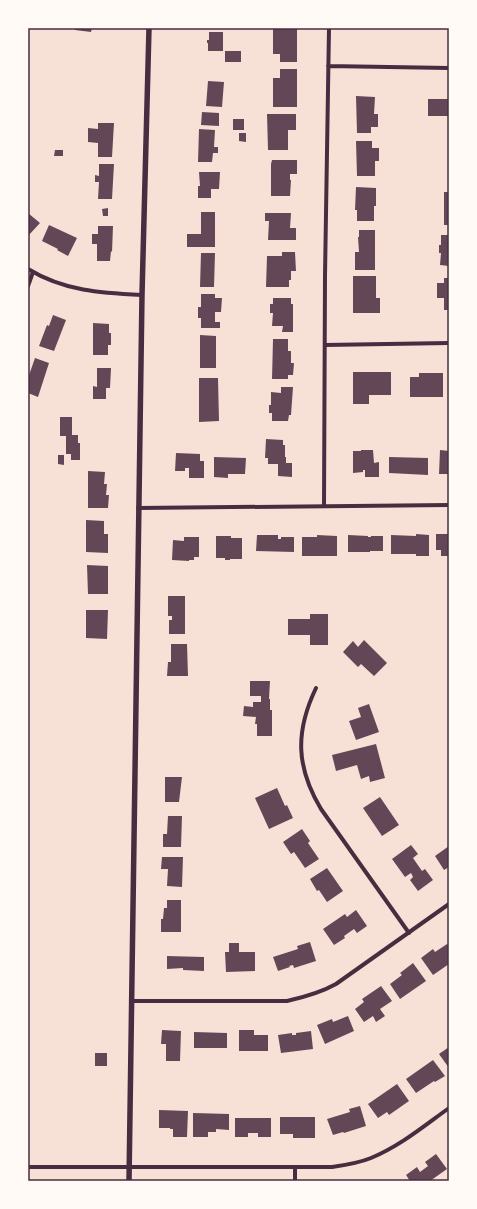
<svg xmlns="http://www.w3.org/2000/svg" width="477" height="1209" viewBox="0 0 477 1209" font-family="'Exo 2',sans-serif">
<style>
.building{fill:#644757}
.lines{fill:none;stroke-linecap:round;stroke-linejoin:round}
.minor{stroke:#4a2c40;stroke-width:4}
.tertiary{stroke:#4a2c40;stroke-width:5.5}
.neatline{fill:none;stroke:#4a2c40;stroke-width:1.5}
</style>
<rect width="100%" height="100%" fill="#f7e1d7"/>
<path class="building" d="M 75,28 L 92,28 L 91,32 L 75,30 Z
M 273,28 L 297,28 L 297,62 L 280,62 L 280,54 L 273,54 Z
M 209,32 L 223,32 L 223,51 L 208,51 L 208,43 L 207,43 L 207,40 L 209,40 Z
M 225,51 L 241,51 L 241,62 L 225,62 Z
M 280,69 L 297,69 L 297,107 L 273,107 L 273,78 L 280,78 Z
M 208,81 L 224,82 L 222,107 L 206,106 Z
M 356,96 L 375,97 L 374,114 L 378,114 L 378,127 L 371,127 L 371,133 L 357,133 Z
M 428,99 L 449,99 L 449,116 L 428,116 Z
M 202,112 L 219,113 L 219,126 L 201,125 Z
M 267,114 L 296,114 L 296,130 L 288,130 L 288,150 L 268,150 Z
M 233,119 L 244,119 L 244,130 L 233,130 Z
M 98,123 L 114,123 L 112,157 L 98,157 L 98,143 L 88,142 L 88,128 L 98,129 Z
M 199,129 L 215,130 L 214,147 L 218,147 L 218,153 L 213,153 L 212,162 L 198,162 Z
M 239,133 L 246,133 L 246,142 L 239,141 Z
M 356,141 L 372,141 L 372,148 L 379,148 L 379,161 L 375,161 L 375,176 L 357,176 Z
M 55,150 L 63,150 L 63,156 L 54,156 Z
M 272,160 L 297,160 L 297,174 L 290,174 L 290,180 L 291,180 L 290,196 L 271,196 L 271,164 Z
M 99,164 L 114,164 L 112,199 L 98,199 L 99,182 L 95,182 L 95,175 L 99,176 Z
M 199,172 L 220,172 L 219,189 L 211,189 L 211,198 L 198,198 L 198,186 L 200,186 Z
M 356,187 L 376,188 L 376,206 L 374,206 L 374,221 L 357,221 L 357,210 L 355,210 Z
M 444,192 L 449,192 L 449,225 L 444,225 Z
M 108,208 L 108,216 L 103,216 L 102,209 Z
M 201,212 L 215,212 L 215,247 L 187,247 L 187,234 L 201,234 Z
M 28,213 L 40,223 L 28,236 Z
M 265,213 L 291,213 L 290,228 L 296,228 L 296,240 L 268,240 L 269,221 L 265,221 Z
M 49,225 L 77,238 L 68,256 L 57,250 L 58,249 L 42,241 Z
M 98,226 L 113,226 L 112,252 L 111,251 L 110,261 L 97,261 L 97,244 L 92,244 L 92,234 L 98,234 Z
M 359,230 L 375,230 L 375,270 L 355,270 L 355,252 L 359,252 L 358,237 L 359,237 Z
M 441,235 L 449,235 L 449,266 L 440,265 L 441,253 L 439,253 L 439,245 L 441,245 Z
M 282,252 L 295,252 L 296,271 L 291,271 L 291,280 L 289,280 L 289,287 L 266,287 L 267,256 L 282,256 Z
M 201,253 L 215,253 L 214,287 L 200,287 Z
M 353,276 L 376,276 L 376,298 L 380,298 L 380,313 L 353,313 Z
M 444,278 L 449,278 L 449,310 L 444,310 L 444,298 L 437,298 L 437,283 L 444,283 Z
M 201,294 L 215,294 L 215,298 L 222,298 L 221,312 L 215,312 L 215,322 L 220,322 L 220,328 L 201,328 L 201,318 L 198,318 L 198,307 L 201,307 Z
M 273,298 L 291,298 L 291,304 L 293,304 L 293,332 L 282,332 L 283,326 L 272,326 L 273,313 L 270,313 L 270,304 L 273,304 Z
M 53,315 L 66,320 L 54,351 L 39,346 L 47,325 L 49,326 Z
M 93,323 L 109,324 L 109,333 L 111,333 L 111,345 L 108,345 L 108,355 L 93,355 Z
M 200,335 L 216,336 L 216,368 L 200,368 Z
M 273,339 L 288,339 L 288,351 L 291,351 L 291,363 L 294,363 L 293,375 L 288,375 L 288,379 L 272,379 Z
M 35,358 L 49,363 L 38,397 L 28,393 L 28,378 Z
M 97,368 L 111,368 L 110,388 L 106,388 L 106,399 L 93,399 L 93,386 L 97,387 Z
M 353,372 L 391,372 L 391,395 L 369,395 L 369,404 L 353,404 Z
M 419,373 L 443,373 L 443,397 L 410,397 L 410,377 L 419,377 Z
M 199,378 L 218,378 L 219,421 L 199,422 Z
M 281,387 L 293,387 L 291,415 L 289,415 L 288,421 L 272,421 L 272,413 L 269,413 L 269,405 L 271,405 L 271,392 L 281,393 Z
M 60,417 L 72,417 L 72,435 L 78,435 L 78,443 L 80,443 L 80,460 L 71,460 L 71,454 L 66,454 L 66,436 L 60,436 Z
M 266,439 L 283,440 L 283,445 L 285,445 L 285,457 L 286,457 L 286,463 L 292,463 L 292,477 L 278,476 L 278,464 L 268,464 L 268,458 L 265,458 Z
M 361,450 L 373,450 L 374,463 L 379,462 L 379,477 L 365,477 L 365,470 L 363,470 L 363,472 L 353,473 L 353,451 L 361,451 Z
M 440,450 L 449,451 L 449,474 L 439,474 Z
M 176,453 L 200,454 L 200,461 L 204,461 L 204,478 L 189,478 L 189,468 L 185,468 L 185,471 L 175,471 Z
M 58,455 L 64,455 L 64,465 L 58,464 Z
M 214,457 L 246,458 L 245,474 L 228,474 L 228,478 L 214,477 Z
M 389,457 L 428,458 L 428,475 L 389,473 Z
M 88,471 L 105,472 L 104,484 L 107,484 L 106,495 L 109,495 L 108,508 L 88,508 Z
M 86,520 L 104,521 L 104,534 L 108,534 L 108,553 L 86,552 Z
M 416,534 L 429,535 L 429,556 L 416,556 L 416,554 L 391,554 L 391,535 L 416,536 Z
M 436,534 L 449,534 L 449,556 L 441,556 L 441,550 L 436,550 Z
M 257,535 L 278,535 L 278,539 L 281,539 L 281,537 L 294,537 L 294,552 L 256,551 Z
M 317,535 L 337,536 L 337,556 L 302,556 L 302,537 L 317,537 Z
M 348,535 L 368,536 L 368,537 L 371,537 L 371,536 L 383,536 L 383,551 L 370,551 L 370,552 L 348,552 Z
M 216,536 L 231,536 L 231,538 L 242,538 L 242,559 L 230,559 L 230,560 L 225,560 L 225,558 L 216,558 Z
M 184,537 L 199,537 L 199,557 L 194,557 L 194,560 L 189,560 L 189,561 L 172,560 L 173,540 L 184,541 Z
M 87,565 L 108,566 L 108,594 L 88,594 Z
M 168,596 L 185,596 L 185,634 L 169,634 L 169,620 L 172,620 L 172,616 L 168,616 Z
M 86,610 L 108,610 L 107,639 L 86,638 Z
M 310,614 L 328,614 L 328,645 L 310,645 L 310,635 L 288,635 L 288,619 L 310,619 Z
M 364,640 L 387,663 L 374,676 L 361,664 L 358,667 L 343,652 L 353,641 L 358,647 Z
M 171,644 L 187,644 L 188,676 L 167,676 L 168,662 L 171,662 Z
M 250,681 L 270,681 L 269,699 L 270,699 L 270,710 L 272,710 L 272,736 L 257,736 L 257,724 L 255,724 L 256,717 L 243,716 L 244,706 L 253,707 L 253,702 L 261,702 L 261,696 L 250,696 Z
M 369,704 L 379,732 L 356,740 L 349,721 L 361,717 L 358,708 Z
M 376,744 L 385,778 L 370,782 L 369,776 L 361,779 L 357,765 L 336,771 L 332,755 Z
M 165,777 L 182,777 L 179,802 L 165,802 Z
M 277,788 L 285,806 L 287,805 L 293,818 L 269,829 L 255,798 Z
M 380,797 L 399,825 L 382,836 L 363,808 Z
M 168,816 L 182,816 L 181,847 L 163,847 L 163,834 L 167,834 Z
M 302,829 L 310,841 L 308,843 L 319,859 L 305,868 L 294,852 L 291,854 L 283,842 Z
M 411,845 L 418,854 L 413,858 L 422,871 L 425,869 L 433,880 L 418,891 L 410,880 L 413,877 L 411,873 L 405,877 L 392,859 Z
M 449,846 L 449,867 L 444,870 L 435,856 Z
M 162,857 L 183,857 L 182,887 L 167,886 L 168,869 L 161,869 Z
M 327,868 L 343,891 L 327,902 L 319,890 L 317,891 L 310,879 Z
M 167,900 L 181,900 L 181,932 L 161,932 L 161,919 L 163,919 L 164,908 L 167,908 Z
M 356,910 L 367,926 L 357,933 L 354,929 L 344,936 L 345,938 L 334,945 L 323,929 L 345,914 L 347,917 Z
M 310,942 L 316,961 L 294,968 L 293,965 L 289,966 L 290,967 L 278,971 L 273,957 L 298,949 L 297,946 Z
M 229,943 L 239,943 L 239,952 L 255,952 L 255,971 L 226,972 L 225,952 L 229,952 Z
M 447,944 L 449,946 L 449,964 L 433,975 L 421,958 L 433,949 L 435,952 Z
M 167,956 L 204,957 L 204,971 L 183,970 L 183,968 L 167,969 Z
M 413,963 L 426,981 L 400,999 L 390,984 L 402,975 L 400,973 Z
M 381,986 L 392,1001 L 380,1009 L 385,1016 L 376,1022 L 373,1016 L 364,1022 L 355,1009 L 364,1002 L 362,999 Z
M 348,1016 L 354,1031 L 325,1044 L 317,1025 L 332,1019 L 333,1022 Z
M 162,1030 L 181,1031 L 180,1061 L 166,1061 L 166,1044 L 161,1044 Z
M 239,1030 L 254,1030 L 254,1035 L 268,1035 L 268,1051 L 239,1051 Z
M 311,1031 L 313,1049 L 281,1053 L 278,1035 L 292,1033 L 292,1035 L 296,1035 L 296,1033 Z
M 194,1032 L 227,1033 L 227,1048 L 194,1048 Z
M 449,1047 L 449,1068 L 439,1054 Z
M 95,1053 L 107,1053 L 107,1066 L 95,1066 Z
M 433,1060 L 445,1076 L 435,1082 L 434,1081 L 416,1093 L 406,1079 Z
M 397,1084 L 409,1101 L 389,1115 L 387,1112 L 378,1118 L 368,1104 Z
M 360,1106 L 366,1126 L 344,1133 L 343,1132 L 333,1135 L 327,1119 L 350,1112 L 349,1109 Z
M 159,1110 L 188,1111 L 187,1137 L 173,1137 L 173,1129 L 170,1129 L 170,1128 L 159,1128 Z
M 193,1113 L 229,1114 L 229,1130 L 216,1129 L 216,1132 L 208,1132 L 208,1137 L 193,1137 Z
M 280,1117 L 315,1117 L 315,1138 L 293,1138 L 293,1134 L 280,1134 Z
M 235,1118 L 271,1118 L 271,1137 L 258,1137 L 258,1133 L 248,1133 L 248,1137 L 235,1137 Z
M 436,1154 L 447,1169 L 430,1181 L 410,1181 L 406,1175 L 417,1167 L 420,1172 L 428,1166 L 425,1162 Z"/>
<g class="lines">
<path class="minor" d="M 328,66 L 449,68
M 28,269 C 64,291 101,293 142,295
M 28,286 L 33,272
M 325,345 L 449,343
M 324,506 L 325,276 L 329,28
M 138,508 L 449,505
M 316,688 C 295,732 296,767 321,809 L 409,933
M 131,1001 L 287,1001 C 305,997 320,993 336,984 L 449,904
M 28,1167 L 332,1167 C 346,1165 359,1163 371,1158 C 400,1146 424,1126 449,1108
M 295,1181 L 295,1168"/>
<path class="tertiary" d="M 129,1181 L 142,295 L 149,28"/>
</g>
<rect width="477" height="1209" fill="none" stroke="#fffaf5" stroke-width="58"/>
<rect x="29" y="29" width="419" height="1151" class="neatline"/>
</svg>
